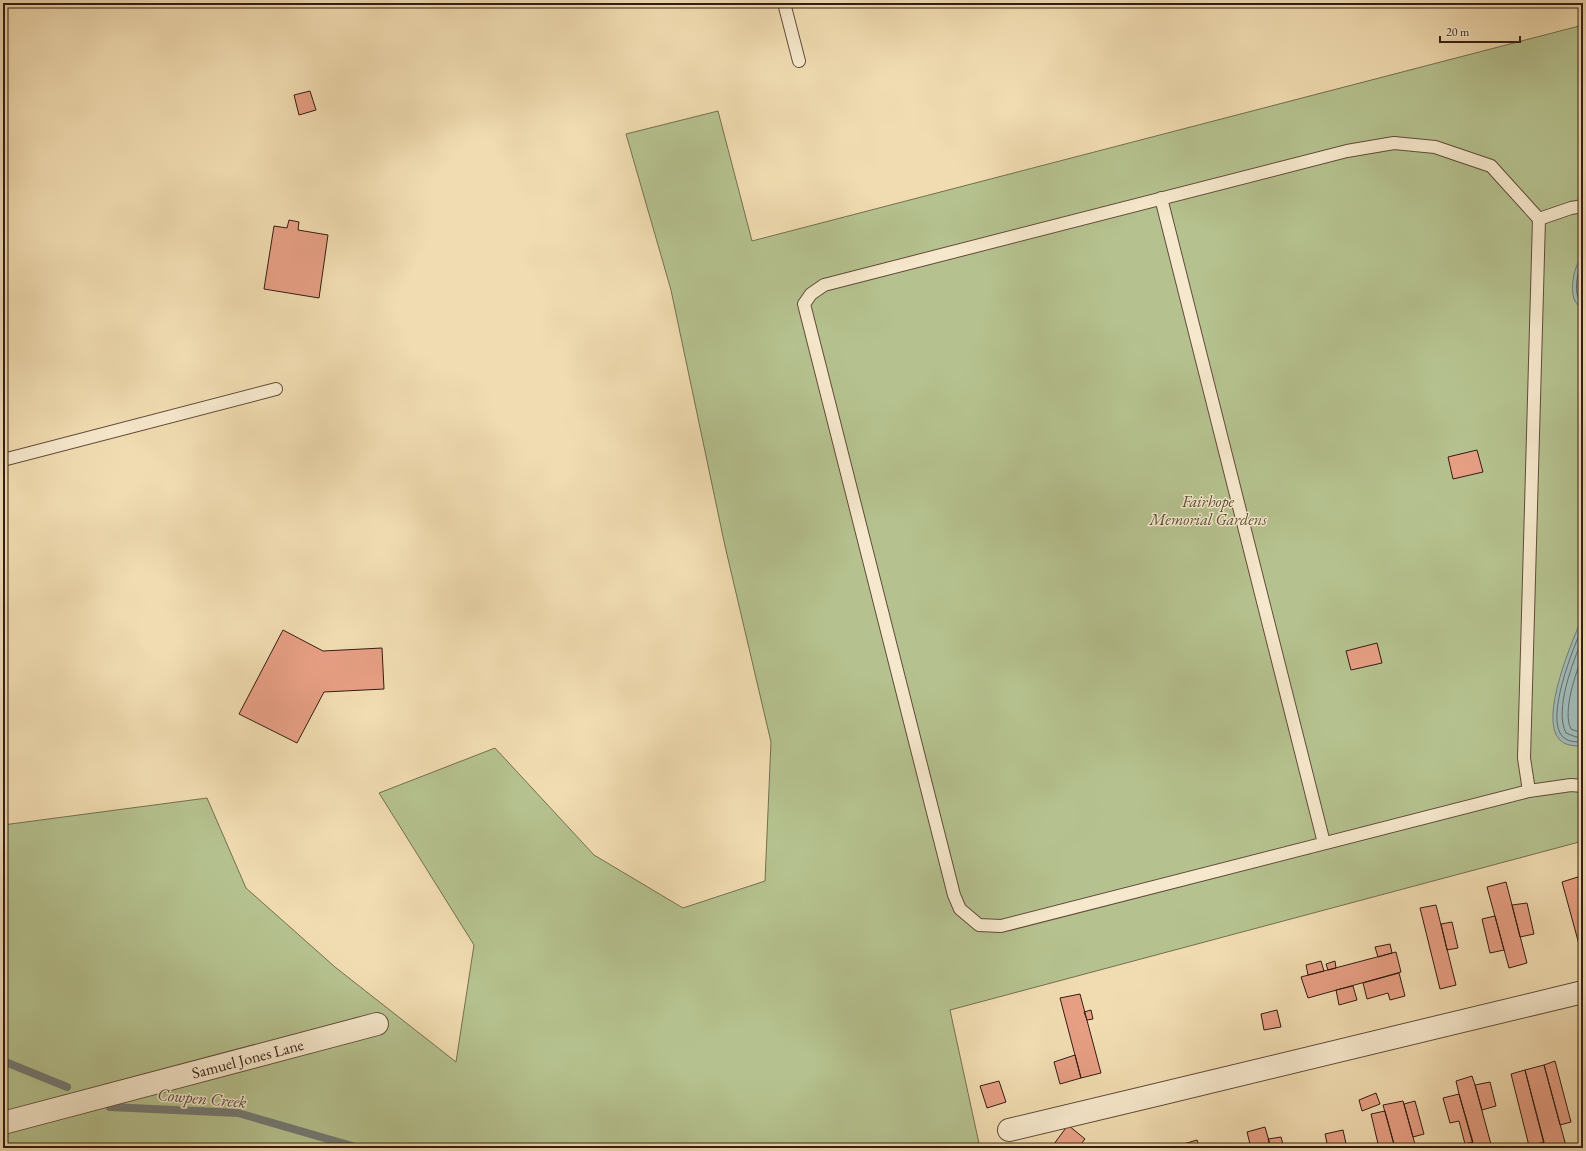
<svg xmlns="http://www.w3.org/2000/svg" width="1586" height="1151" viewBox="0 0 1586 1151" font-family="'EB Garamond',serif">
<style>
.green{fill:#b5c28f;stroke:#746f51}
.water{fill:#9fb9b6;stroke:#747a75}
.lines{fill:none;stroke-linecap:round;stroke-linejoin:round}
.shore{stroke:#696a64;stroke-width:1}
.stream{stroke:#747a75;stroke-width:8}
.building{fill:#e79f84;stroke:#331c13}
.lane-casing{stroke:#624c3a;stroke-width:14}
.street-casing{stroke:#624c3a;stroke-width:24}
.lane{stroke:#f6e8cc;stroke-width:12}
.street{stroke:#f6e8cc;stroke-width:22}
.labels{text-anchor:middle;stroke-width:3;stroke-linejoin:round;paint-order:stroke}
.park-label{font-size:16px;font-style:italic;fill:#5a4e38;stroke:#f6e8cc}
.street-label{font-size:16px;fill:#331c13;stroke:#f6e8cc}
.water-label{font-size:17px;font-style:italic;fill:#534b44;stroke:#f6e8cc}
</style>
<rect width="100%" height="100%" fill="#f1dcb1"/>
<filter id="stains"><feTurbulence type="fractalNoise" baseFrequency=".005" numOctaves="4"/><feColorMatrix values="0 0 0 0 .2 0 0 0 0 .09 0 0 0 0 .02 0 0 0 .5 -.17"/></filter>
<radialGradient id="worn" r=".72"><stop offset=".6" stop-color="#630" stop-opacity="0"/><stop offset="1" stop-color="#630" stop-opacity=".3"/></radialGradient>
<path class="green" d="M 1583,25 L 1583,841 L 950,1010 L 980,1148 L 3,1148 L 3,825 L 207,798 L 246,888 L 335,967 L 456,1062 L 474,945 L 379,793 L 495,748 L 594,855 L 683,908 L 765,881 L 771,742 L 725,546 L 671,290 L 626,134 L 718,111 L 752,241 Z"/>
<path class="water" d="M 1583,256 L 1583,312 C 1580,308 1576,303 1574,299 C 1570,287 1574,264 1583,256 Z
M 1583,616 L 1583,746 C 1575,746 1566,746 1560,740 C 1538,719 1573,639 1583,616 Z"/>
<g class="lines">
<path class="shore" d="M 1583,262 C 1578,270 1574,287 1578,297 C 1579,300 1581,302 1583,305
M 1583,626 C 1574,646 1544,719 1563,737 C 1568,742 1576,742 1583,742
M 1583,638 C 1573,661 1554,710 1566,733 L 1576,737 L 1583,737
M 1583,655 C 1576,672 1562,712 1571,729 L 1576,731 L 1583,731"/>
<path class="stream" d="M 3,1061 L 67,1087
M 110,1107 L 238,1113 L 359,1148"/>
</g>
<path class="building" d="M 310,91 L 316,110 L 299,115 L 294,95 Z
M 289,220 L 299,222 L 298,230 L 328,235 L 319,298 L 264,289 L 274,226 L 287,228 Z
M 1477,450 L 1483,472 L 1453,479 L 1448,457 Z
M 283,630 L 323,651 L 382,648 L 384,689 L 324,692 L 297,743 L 239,714 Z
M 1377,643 L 1382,663 L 1351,670 L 1346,651 Z
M 1581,876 L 1583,884 L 1583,959 L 1562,882 Z
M 1506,882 L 1527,963 L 1509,968 L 1487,887 Z
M 1527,903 L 1534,934 L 1520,937 L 1512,905 Z
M 1436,905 L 1456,985 L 1440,989 L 1420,908 Z
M 1495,916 L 1504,950 L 1490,953 L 1482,919 Z
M 1452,922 L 1458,948 L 1447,950 L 1441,924 Z
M 1390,944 L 1392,953 L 1378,957 L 1375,947 Z
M 1396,952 L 1401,972 L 1308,998 L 1301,977 Z
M 1321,961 L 1324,971 L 1308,975 L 1306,965 Z
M 1335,961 L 1336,968 L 1328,970 L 1326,964 Z
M 1399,973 L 1405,996 L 1390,1000 L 1388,993 L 1367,999 L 1363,983 Z
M 1353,986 L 1357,1000 L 1339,1005 L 1336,990 Z
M 1080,994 L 1101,1073 L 1081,1078 L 1060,998 Z
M 1091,1010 L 1093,1019 L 1087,1020 L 1084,1012 Z
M 1277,1010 L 1281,1027 L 1264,1030 L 1261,1014 Z
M 1075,1055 L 1081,1078 L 1060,1084 L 1054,1062 Z
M 1555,1061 L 1571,1122 L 1560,1125 L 1544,1065 Z
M 1544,1065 L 1566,1146 L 1557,1148 L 1545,1148 L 1525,1070 Z
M 1525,1070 L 1544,1142 L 1529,1146 L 1511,1074 Z
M 1472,1076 L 1475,1085 L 1492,1148 L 1474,1148 L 1459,1094 L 1456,1081 Z
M 999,1081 L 1006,1102 L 987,1108 L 980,1086 Z
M 1490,1082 L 1496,1106 L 1482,1110 L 1475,1085 Z
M 1376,1093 L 1380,1104 L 1362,1111 L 1359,1100 Z
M 1459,1094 L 1473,1142 L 1465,1144 L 1459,1121 L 1450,1123 L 1443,1098 Z
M 1403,1101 L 1413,1137 L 1416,1148 L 1395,1148 L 1383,1105 Z
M 1415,1101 L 1424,1134 L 1413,1137 L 1404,1104 Z
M 1385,1111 L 1395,1148 L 1379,1148 L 1371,1114 Z
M 1068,1125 L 1085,1139 L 1078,1148 L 1051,1148 Z
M 1265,1127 L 1271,1148 L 1251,1148 L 1247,1132 Z
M 1343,1130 L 1347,1148 L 1328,1148 L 1325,1134 Z
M 1281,1137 L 1284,1148 L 1271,1148 L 1268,1139 Z
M 1197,1140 L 1200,1148 L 1181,1148 L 1180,1145 Z"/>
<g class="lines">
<g class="lane-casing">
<path id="lane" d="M 784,3 L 799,61
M 1161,198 L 1324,843
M 1583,206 L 1571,208 L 1539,219 L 1491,166 L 1435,147 L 1394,143 L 1347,151 L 824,285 L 811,294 L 804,304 L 954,895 L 960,909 L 979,925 L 1001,926 L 1529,791 L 1571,785 L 1583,786
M 3,460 L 276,389
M 1529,791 L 1524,758 L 1539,219"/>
</g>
<g class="street-casing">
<g id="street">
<path id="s1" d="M 3,1123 L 377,1024"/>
<path d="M 1009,1130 L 1160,1094 L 1583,992"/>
</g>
</g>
<use href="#lane" class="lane"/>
<use href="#street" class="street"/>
</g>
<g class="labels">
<g class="park-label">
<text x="1208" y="507">Fairhope<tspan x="1208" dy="18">Memorial Gardens</tspan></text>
</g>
<g class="street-label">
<text dy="6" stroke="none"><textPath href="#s1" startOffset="253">Samuel Jones Lane</textPath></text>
</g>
<g class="water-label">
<text transform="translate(202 1098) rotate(5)" y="6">Cowpen Creek</text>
</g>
</g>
<rect width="1586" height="1151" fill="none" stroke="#f1dcb1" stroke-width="16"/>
<rect x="4" y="4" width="1578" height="1143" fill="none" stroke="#331c13" stroke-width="2"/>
<rect x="8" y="8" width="1570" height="1135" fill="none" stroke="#331c13"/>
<path d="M1440 36v6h80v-6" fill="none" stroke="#331c13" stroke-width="2"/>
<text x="1446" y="36" font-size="12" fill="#331c13" stroke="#f6e8cc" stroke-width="3" paint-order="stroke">20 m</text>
<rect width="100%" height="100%" filter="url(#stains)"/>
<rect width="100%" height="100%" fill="url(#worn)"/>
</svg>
